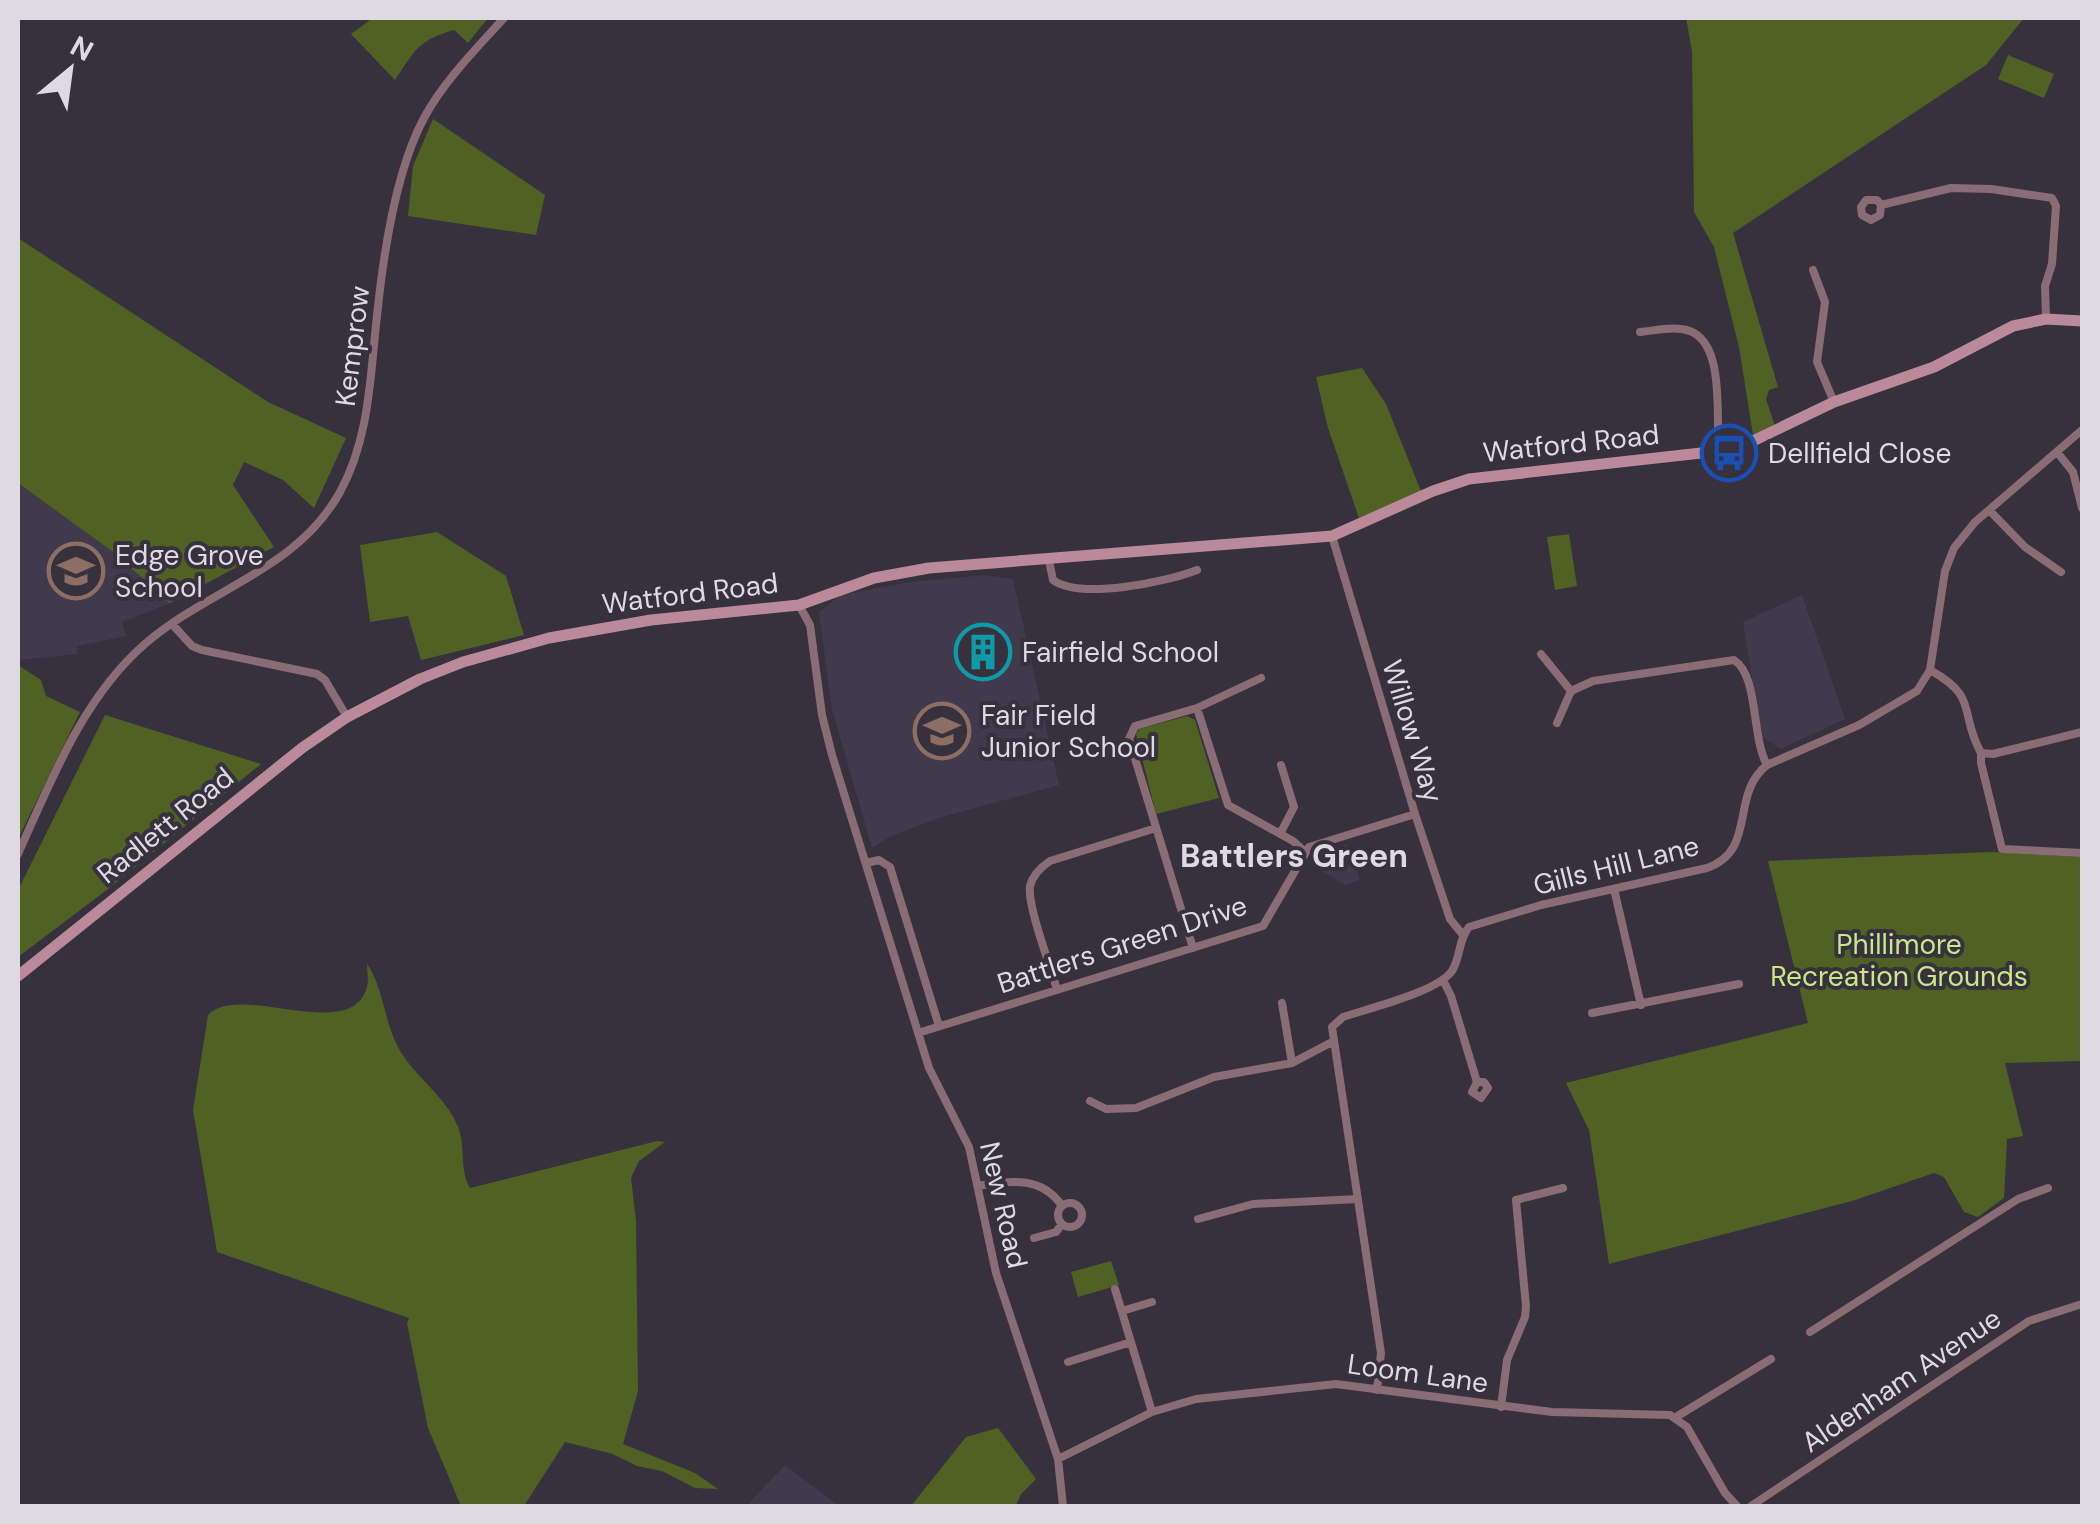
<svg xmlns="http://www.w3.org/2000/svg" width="2100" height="1524" viewBox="0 0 2100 1524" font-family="'DM Sans',sans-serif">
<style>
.built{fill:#41394c}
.green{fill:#506124}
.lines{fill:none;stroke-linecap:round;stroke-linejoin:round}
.minor{stroke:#8a6c75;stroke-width:8}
.secondary{stroke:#bb8a9a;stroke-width:11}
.labels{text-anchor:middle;stroke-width:8;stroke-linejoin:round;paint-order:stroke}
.street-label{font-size:28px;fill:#dedae3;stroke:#37313e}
.poi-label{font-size:28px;fill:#dedae3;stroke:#37313e;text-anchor:start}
.park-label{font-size:28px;fill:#c9e689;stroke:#37313e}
.quarter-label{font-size:32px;font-weight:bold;fill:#dedae3;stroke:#37313e}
</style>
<rect width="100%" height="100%" fill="#37313e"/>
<path class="built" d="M 18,483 L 113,552 L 170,603 L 122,622 L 126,636 L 77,646 L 78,654 L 18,660 Z
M 985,575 L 1013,579 L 1059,785 L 942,817 L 893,835 L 872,848 L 832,709 L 819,612 L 840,595 L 911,582 Z
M 1802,595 L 1845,719 L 1781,749 L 1762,737 L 1743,622 Z
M 1347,844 L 1360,880 L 1346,885 L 1322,871 L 1317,854 Z
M 785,1465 L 839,1506 L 746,1506 Z"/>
<path class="green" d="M 373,18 L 488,18 L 468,43 L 454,30 C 417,41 416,49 395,80 L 351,34 Z
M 1686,18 L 2024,18 L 1986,65 L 1733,233 L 1778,387 L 1769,390 L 1766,399 L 1775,426 L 1753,435 L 1739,347 L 1714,247 L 1694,212 L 1692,51 Z
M 2008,55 L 2054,74 L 2044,98 L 1998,79 Z
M 433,119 L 545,195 L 536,235 L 408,216 L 413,166 Z
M 18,238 L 268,402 L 346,438 L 314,508 L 283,480 L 244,462 L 233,485 L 274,547 L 170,603 L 113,552 L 18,483 Z
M 1362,368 L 1386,404 L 1421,491 L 1359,518 L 1328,428 L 1316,377 Z
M 437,532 L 506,576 L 524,635 L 421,660 L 408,616 L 370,622 L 360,545 Z
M 1569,534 L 1577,586 L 1555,590 L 1547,537 Z
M 18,665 L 41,680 L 46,696 L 80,712 L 18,839 Z
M 105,715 L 261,764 L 112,886 L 18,957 L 18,890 Z
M 1187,716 L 1195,720 L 1219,798 L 1156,814 L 1136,734 L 1139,729 Z
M 1991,852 L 2082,857 L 2082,1061 L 2005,1063 L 2023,1136 L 2007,1139 L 2004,1198 L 1978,1217 L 1964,1212 L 1944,1177 L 1934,1173 L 1852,1201 L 1609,1264 L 1589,1130 L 1566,1083 L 1808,1023 L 1768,861 Z
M 367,964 C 383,986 384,1020 397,1045 C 412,1076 445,1094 458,1127 C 466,1147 459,1170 470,1188 L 657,1141 L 665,1142 L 639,1161 L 631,1178 L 636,1220 L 638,1391 L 623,1444 L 695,1473 L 718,1489 L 695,1488 L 662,1471 L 637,1466 L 613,1454 L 565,1442 L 524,1506 L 461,1506 L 428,1428 L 407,1323 L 409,1318 L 217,1252 L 193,1110 L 208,1015 C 240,981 351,1045 367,987 C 369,980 367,971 367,964 Z
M 1111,1261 L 1119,1285 L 1078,1297 L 1071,1272 Z
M 998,1428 L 1036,1479 L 1021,1494 L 1016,1506 L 911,1506 L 966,1437 Z"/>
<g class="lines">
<path class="minor" d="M 1881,205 L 1877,200 L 1866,200 L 1861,207 L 1862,215 L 1871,220 L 1880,215 L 1881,205 L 1951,188 L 1991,189 L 2052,198 L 2056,206 L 2052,264 L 2045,286 L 2046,319
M 1813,270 L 1825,302 L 1817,362 L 1834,402
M 1640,332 C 1653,331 1668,327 1681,329 C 1728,333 1715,419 1719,451
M 2057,452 L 2073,472 L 2082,508
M 1989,510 L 2025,547 L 2061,572
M 1332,536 L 1415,814 L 1450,919 L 1463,935
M 1049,561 L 1053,580 C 1080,600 1167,582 1197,570
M 799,605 L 810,625 L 822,715 L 832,755 L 929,1068 L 969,1147 L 996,1273 L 1058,1459 L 1063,1506
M 172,624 L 192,646 L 202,650 L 317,674 L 325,680 L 347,717
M 1541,654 L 1571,691
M 1930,670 C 1980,698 1958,711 1981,753 L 1981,763 L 2002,849 L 2082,853
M 1197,708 L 1261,678
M 1557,723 L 1571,691 L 1593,681 L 1734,660 C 1759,676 1751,736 1767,765
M 1981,753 L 1993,754 L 2082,732
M 1280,834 L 1294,807 L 1281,765
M 18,854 C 51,781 83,697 146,643 C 210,588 297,570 340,492 C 370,438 370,375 377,316 C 383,257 396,170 424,118 C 444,81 476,49 504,18
M 866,863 L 879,860 L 890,867 L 939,1026
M 1614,889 L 1641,1005
M 1193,948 L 1129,739 L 1135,726 L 1197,708 L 1228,805 L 1293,841 L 1305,852
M 1443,980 L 1451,996 L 1477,1082 L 1484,1082 L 1488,1088 L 1481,1098 L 1472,1092 L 1477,1082
M 1057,990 C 1051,967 1027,906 1030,886 C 1033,874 1041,867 1050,861 L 1156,828
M 1282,1003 L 1292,1063
M 1592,1013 L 1739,984
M 918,1033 L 1263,926 L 1309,847 L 1415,814
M 1090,1101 L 1106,1109 L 1136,1108 L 1214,1077 L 1292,1063 L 1332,1042
M 978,1186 C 1010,1180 1042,1176 1062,1206
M1058 1215a12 12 0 1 1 24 0a12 12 0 1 1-24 0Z
M 1198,1219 L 1253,1204 L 1358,1199
M 1034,1238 L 1056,1232 L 1062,1224
M 1115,1289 L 1152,1412
M 1122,1311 L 1152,1302
M 1810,1332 L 2018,1199 L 2048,1188
M 1068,1362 L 1131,1342
M 1377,1390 L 1381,1353 L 1332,1027 L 1343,1017 C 1370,1008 1437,992 1452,971 C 1461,957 1458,940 1469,927 L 1541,905 L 1707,868 C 1758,850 1729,795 1767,765 L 1859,725 L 1917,691 L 1930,670 L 1945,571 L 1954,548 L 1975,522 L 2082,430
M 1501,1407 L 1507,1360 L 1525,1317 L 1526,1306 L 1516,1200 L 1563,1188
M 1676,1417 L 1771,1359
M 1058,1459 L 1152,1412 L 1196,1399 L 1336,1384 L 1552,1412 L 1670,1415 L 1687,1427 L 1725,1493 L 1737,1506
M 1751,1506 L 2029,1321 L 2082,1304"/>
<path class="secondary" d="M 18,976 L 302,748 L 347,717 L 420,679 L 463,662 L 549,638 L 651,620 L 799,605 L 874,578 L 929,568 L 1332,536 L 1433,491 L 1469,479 L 1719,451 L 1753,441 L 1834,402 L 1934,367 L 2013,326 L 2046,319 L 2082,321"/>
</g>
<defs>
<g id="bus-ring" transform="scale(2.875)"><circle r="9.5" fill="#37313e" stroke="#1a4fb4" stroke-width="1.5"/><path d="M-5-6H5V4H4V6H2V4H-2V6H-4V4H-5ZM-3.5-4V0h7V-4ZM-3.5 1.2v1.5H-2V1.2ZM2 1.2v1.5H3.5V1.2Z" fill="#1a4fb4"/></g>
<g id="school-ring" transform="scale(2.875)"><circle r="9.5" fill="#37313e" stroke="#8d6e63" stroke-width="1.5"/><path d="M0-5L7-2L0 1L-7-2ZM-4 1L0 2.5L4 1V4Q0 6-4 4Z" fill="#8d6e63"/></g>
<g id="building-ring" transform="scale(2.875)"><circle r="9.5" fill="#37313e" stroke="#0f9aa8" stroke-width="1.5"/><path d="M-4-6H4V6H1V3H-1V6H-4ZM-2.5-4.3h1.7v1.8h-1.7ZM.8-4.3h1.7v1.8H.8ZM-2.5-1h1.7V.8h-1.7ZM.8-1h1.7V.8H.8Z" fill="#0f9aa8"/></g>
</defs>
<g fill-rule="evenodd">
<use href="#bus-ring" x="1729" y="453"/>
<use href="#school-ring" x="76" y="571"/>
<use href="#building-ring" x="983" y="652"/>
<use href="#school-ring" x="942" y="731"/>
</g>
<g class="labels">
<g class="street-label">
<text transform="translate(352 346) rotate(-83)" y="10">Kemprow</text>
<text transform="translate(1571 443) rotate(-6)" y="10">Watford Road</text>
<text transform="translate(690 593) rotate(-7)" y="10">Watford Road</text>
<text transform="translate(1413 731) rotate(73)" y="10">Willow Way</text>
<text transform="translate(165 825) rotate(-39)" y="10">Radlett Road</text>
<text transform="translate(1616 865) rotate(-14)" y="10">Gills Hill Lane</text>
<text transform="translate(1122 944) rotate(-18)" y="10">Battlers Green Drive</text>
<text transform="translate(1004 1205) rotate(77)" y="10">New Road</text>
<text transform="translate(1418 1373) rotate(8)" y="10">Loom Lane</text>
<text transform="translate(1901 1380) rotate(-34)" y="10">Aldenham Avenue</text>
</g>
<g class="poi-label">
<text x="1768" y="463">Dellfield Close</text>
<text x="115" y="565">Edge Grove<tspan x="115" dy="32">School</tspan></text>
<text x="1022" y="662">Fairfield School</text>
<text x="981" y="725">Fair Field<tspan x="981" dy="32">Junior School</tspan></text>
</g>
<g class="park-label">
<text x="1899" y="954">Phillimore<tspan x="1899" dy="32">Recreation Grounds</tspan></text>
</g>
<g class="quarter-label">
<text x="1294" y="867">Battlers Green</text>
</g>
</g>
<rect width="2100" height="1524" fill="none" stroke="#dedae3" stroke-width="40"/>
<g transform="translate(70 70) rotate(29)" stroke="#37313e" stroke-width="8" paint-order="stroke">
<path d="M0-8L18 38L0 25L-18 38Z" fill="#dedae3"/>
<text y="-15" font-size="28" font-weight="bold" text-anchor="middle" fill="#dedae3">N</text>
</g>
</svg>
